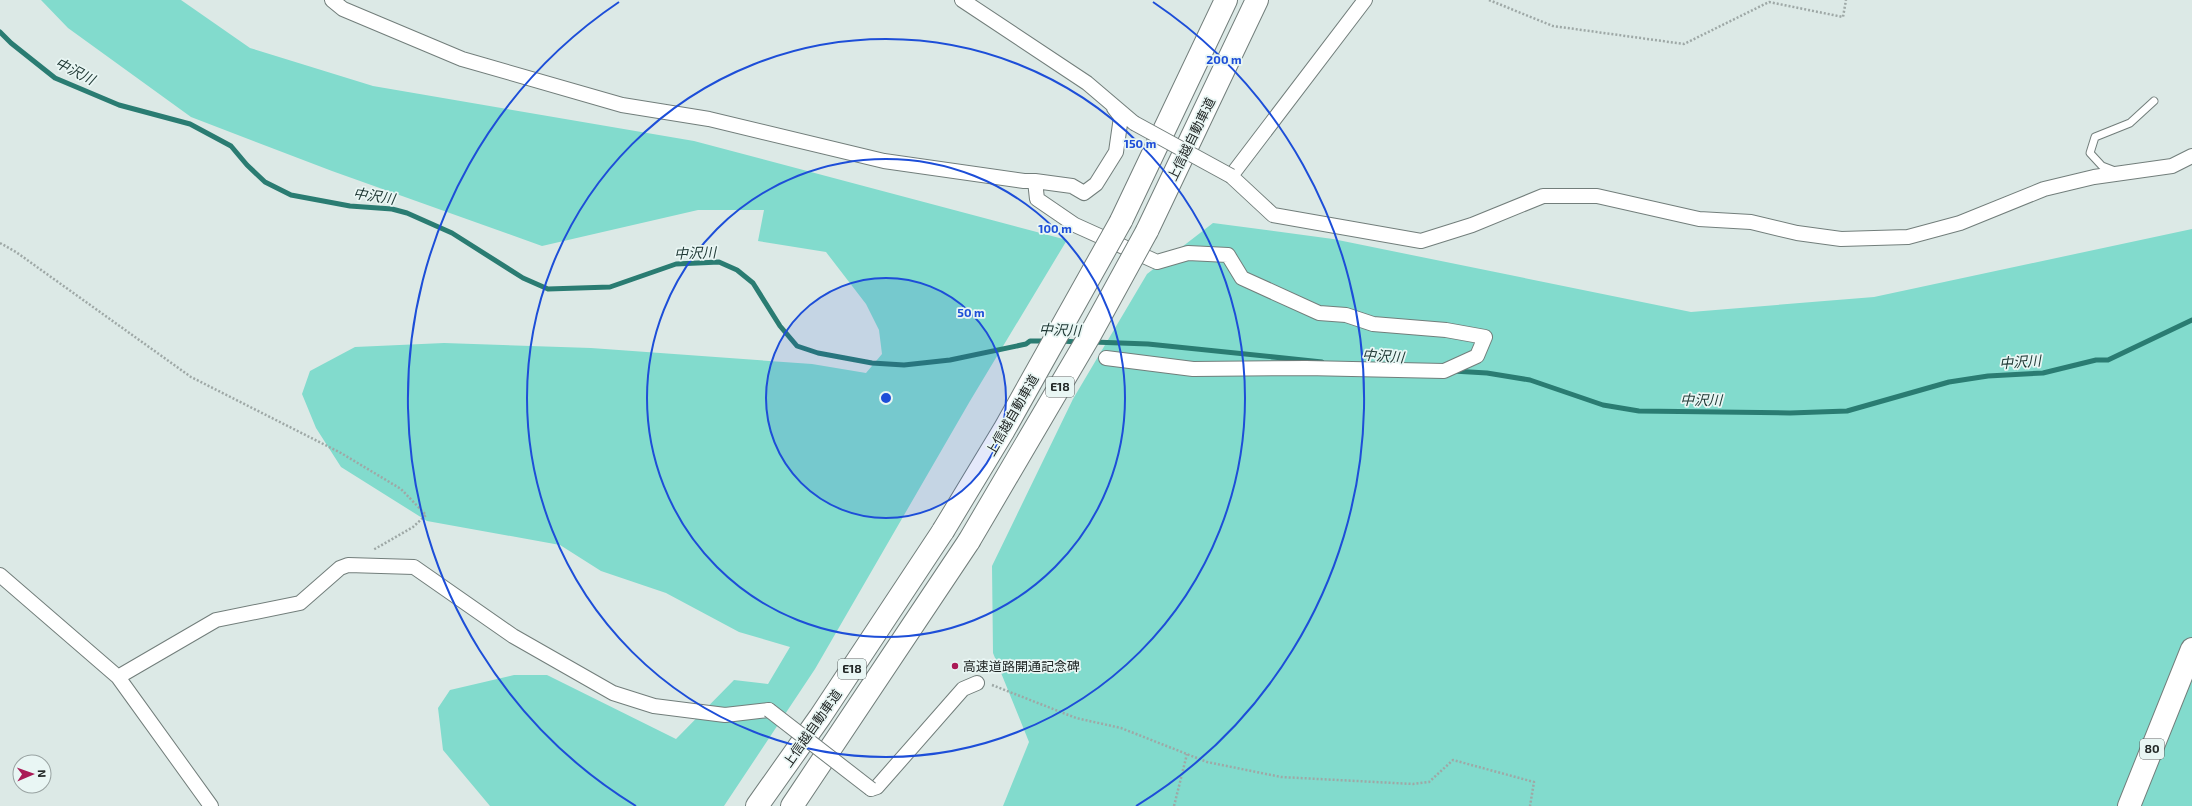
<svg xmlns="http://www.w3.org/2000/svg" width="2192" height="806" viewBox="0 0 2192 806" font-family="'Exo 2','Noto Sans JP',sans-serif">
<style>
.green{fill:#82dbcd}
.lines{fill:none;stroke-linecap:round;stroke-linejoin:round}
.stream{stroke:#2a7c72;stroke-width:5}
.lane-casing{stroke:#727e7b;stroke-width:9}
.street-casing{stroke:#727e7b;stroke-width:16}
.primary-casing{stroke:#727e7b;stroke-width:24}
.highway-casing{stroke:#727e7b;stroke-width:24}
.path{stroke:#9ea8a6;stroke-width:2.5;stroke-dasharray:2 2;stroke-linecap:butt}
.lane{stroke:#fff;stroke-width:7}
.street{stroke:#fff;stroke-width:14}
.primary{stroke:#fff;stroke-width:22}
.highway{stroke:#fff;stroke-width:22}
.street-bridge-casing{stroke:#727e7b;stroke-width:16;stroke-linecap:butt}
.highway-bridge-casing{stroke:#727e7b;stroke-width:24;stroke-linecap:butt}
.street-bridge{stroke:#fff;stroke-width:14}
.highway-bridge{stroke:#fff;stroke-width:22}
.ring{fill:none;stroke:#1d4ed8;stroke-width:2}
.poi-dot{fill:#aa1a56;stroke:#e9f6f4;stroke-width:1.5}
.labels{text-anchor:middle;stroke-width:3.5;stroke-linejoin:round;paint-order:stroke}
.shield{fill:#e9f6f4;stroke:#5e6564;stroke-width:1}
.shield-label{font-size:12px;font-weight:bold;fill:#222726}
.street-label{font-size:13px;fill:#222726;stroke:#e9f6f4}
.poi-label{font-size:13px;fill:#222726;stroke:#e9f6f4;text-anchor:start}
.water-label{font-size:14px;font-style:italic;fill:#1e3733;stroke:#e9f6f4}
.centre{fill:#1d4ed8;stroke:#e9f6f4;stroke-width:2}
.ring-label{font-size:12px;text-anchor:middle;font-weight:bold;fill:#1d4ed8;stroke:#e9f6f4;stroke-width:3.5;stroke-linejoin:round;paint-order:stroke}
</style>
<rect width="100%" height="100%" fill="#dce9e6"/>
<path class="green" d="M 41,0 L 181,0 L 250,48 L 373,86 L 694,141 L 1067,240 L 970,401 L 815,669 L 724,806 L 490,806 L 443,750 L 438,708 L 450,690 L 514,675 L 547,675 L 676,739 L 734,680 L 768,684 L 790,647 L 739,632 L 666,593 L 601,571 L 560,545 L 427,521 L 341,467 L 316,428 L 302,394 L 310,371 L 355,347 L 444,343 L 591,348 L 812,364 L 866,373 L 882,354 L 879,330 L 866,304 L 826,252 L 758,241 L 764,210 L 698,210 L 542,246 L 332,171 L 191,117 L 68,28 Z
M 1213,223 L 1333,239 L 1691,312 L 1874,297 L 2192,229 L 2192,806 L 1003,806 L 1029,742 L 993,653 L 992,566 L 1073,399 L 1147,274 Z"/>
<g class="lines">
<path class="stream" d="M 0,32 L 11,43 L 55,78 L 119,105 L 190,124 L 231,146 L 247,165 L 265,182 L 291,195 L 350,206 L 392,209 L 407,213 L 452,233 L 523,278 L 548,289 L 610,287 L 676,264 L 719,262 L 737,270 L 753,283 L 780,326 L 797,346 L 818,353 L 872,363 L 904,365 L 950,360 L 1026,344 L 1030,341 L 1047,341
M 1061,341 L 1079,342
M 1093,342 L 1148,344 L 1322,362
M 1453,371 L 1487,373 L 1530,380 L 1603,405 L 1639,411 L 1790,413 L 1847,411 L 1949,382 L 1988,376 L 2043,373 L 2096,360 L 2108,360 L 2192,320"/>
<g class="lane-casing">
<path id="lane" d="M 2115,171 L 2102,166 L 2090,153 L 2095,137 L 2130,123 L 2154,101"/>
</g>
<g class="street-casing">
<path id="street" d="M 332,0 L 343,9 L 462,59 L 622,105 L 709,119 L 884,161 L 1024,181 L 1035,181 L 1037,199 L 1075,225 L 1157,262 L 1188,253 L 1228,255 L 1242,278 L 1319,313 L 1346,315 L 1373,324 L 1446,330 L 1485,337 L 1477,356 L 1444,371 L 1306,368 L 1193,369 L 1106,358
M 962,0 L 1087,83 L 1134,123
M 1365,0 L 1231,176 L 1273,215 L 1421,241 L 1472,225 L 1543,196 L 1597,196 L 1699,219 L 1751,222 L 1797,233 L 1841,239 L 1908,237 L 1960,223 L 2044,189 L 2094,177 L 2172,166 L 2192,156
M 1035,181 L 1072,186 L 1084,193 L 1096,184 L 1116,152 L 1121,117 L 1114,108
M 0,575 L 118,677 L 211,806
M 118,677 L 216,620 L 300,603 L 340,568 L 348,565 L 414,567 L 513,636 L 613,693 L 654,706 L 725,715 L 769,710
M 871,789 L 877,787 L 963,689 L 977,683"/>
</g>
<g class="primary-casing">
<path id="primary" d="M 2129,806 L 2192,649"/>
</g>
<g class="highway-casing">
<path id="highway" d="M 1121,221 L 1226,0
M 1147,231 L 1257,0
M 757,806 L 820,717 L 943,531
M 792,806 L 969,541"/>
</g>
<path class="path" d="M 1489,0 L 1553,26 L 1684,44 L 1769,2 L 1843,17 L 1846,0
M 0,243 L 16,252 L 191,377 L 341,453 L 401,489 L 426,515 L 413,527 L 373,550
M 992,685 L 1076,718 L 1121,728 L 1207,762 L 1281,777 L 1413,784 L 1429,782 L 1453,760 L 1534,782 L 1530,806
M 1174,806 L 1187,754"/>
<use href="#lane" class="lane"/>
<use href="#street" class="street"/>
<use href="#primary" class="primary"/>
<use href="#highway" class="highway"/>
<g class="street-bridge-casing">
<path id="street-bridge" d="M 1134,123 L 1231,176
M 769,710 L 871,789"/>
</g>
<g class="highway-bridge-casing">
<path id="highway-bridge" d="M 943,531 L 1004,430 L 1121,221
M 969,541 L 1090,335 L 1147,231"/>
</g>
<use href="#street-bridge" class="street-bridge"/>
<use href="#highway-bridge" class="highway-bridge"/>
</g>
<circle cx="886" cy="398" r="120" fill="#1d4ed8" fill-opacity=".12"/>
<g class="ring">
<circle cx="886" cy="398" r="120"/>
<circle cx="886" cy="398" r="239"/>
<circle cx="886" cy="398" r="359"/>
<path d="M636 806A478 478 0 0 1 619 2M1153 2A478 478 0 0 1 1136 806"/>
</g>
<circle class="poi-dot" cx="955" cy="666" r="4"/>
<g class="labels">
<g class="shield">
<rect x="1046" y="377" width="28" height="20" rx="3"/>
<rect x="838" y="659" width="28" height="20" rx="3"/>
<rect x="2140" y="739" width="24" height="20" rx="3"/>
</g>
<g class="shield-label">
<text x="1060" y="391">E18</text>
<text x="852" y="673">E18</text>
<text x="2152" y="753">80</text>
</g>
<g class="street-label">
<text transform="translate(1191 139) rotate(-64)" y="5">上信越自動車道</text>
<text transform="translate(1012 415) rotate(-60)" y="5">上信越自動車道</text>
<text transform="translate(812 728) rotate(-55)" y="5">上信越自動車道</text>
</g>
<g class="poi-label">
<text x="963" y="671">高速道路開通記念碑</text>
</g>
<g class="water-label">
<text transform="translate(75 71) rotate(27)" y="5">中沢川</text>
<text transform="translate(374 196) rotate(9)" y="5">中沢川</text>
<text transform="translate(695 253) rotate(-2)" y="5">中沢川</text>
<text transform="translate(1060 330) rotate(2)" y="5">中沢川</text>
<text transform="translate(1383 356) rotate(4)" y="5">中沢川</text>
<text transform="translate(2020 362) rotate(-4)" y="5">中沢川</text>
<text transform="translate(1701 400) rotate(1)" y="5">中沢川</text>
</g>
</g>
<circle cx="886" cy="398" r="6" class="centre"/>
<g class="ring-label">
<text x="1224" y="64">200 m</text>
<text x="1140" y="148">150 m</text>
<text x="1055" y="233">100 m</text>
<text x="971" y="317">50 m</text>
</g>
<g transform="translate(32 774) rotate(88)"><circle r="19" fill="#e9f6f4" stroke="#99a3a2"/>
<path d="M0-3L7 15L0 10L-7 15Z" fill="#aa1a56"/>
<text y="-6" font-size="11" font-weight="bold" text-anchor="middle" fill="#222726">N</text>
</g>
</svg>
